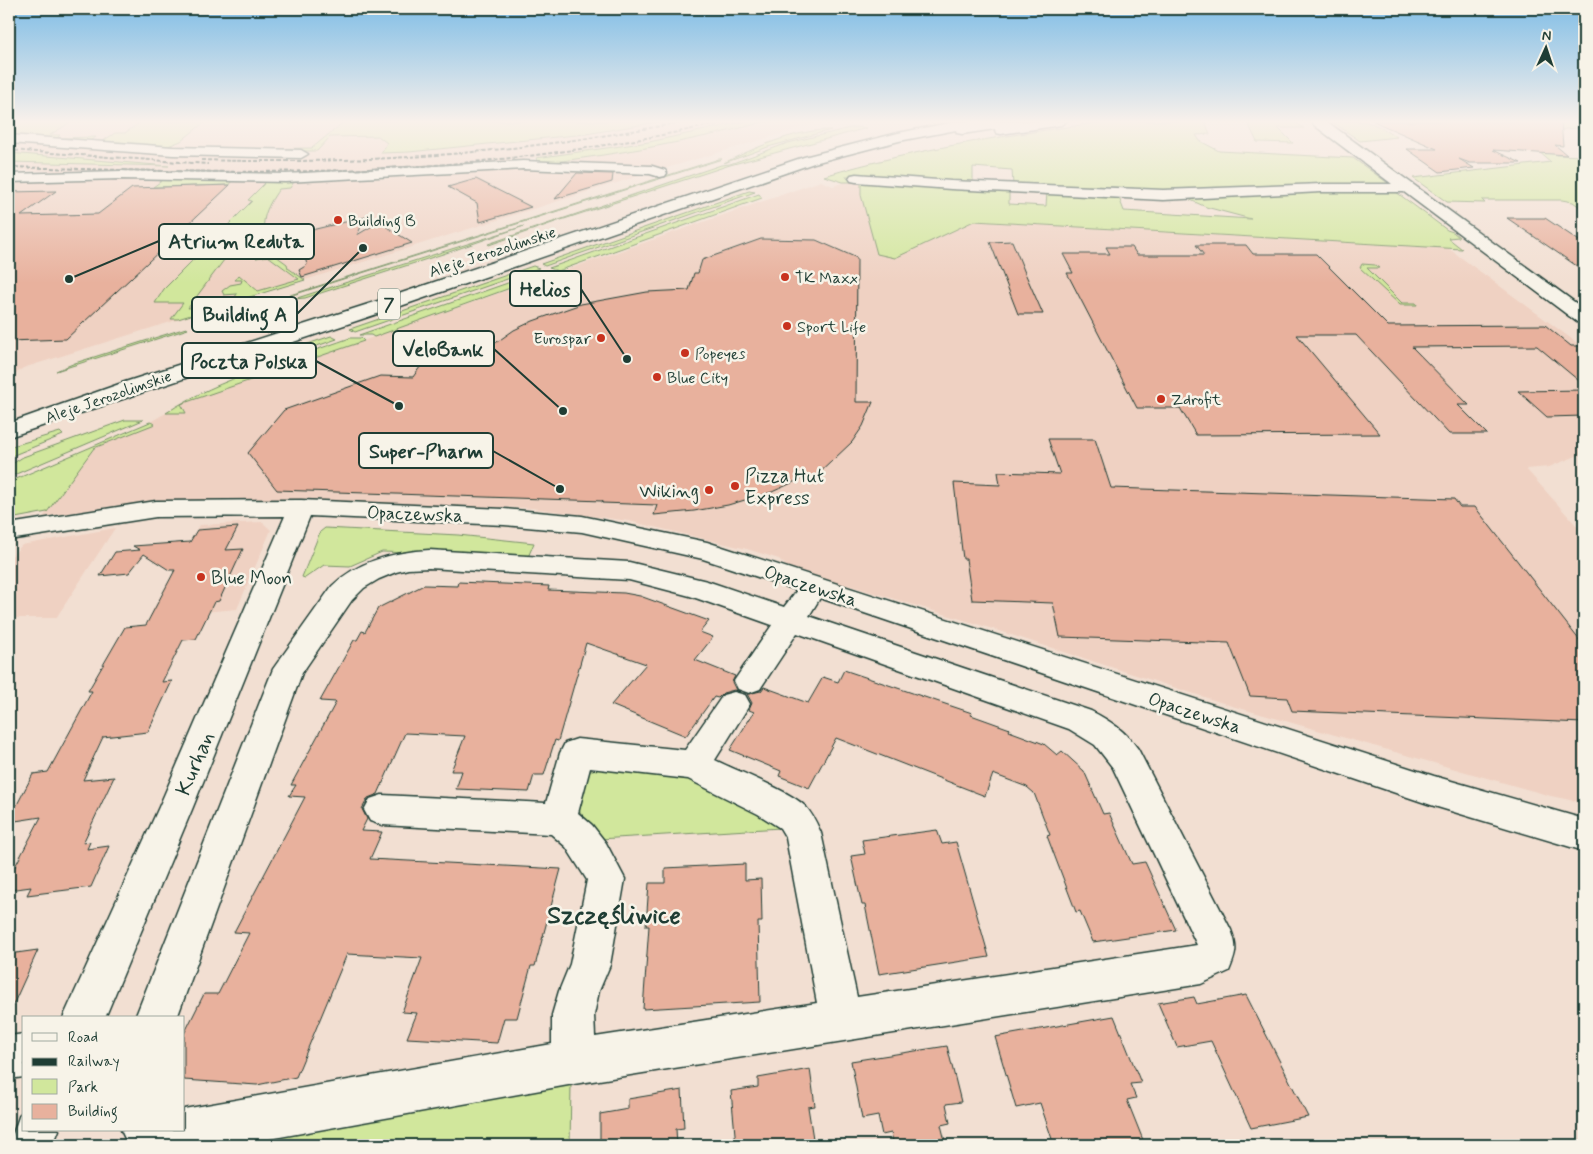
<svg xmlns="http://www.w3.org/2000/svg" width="1593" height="1154" viewBox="0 0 1593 1154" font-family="Mynerve,sans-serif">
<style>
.built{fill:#efd1c2}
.green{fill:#d1e79c;stroke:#789268}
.building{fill:#e8b19d;stroke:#1f3d34}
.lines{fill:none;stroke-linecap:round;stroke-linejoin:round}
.street-casing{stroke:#1f3d34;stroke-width:3}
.primary-casing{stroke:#1f3d34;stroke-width:3}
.street{fill:#f7f3e8;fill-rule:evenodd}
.primary{fill:#f7f3e8;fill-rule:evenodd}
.rail{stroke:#1f3d34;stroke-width:2;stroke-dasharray:4 2;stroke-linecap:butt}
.poi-dot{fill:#c8321e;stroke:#f7f3e8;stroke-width:2}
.labels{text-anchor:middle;stroke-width:5;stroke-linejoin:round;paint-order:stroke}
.far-poi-label{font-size:16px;fill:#1f3d34;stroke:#f7f3e8;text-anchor:start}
.far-street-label{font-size:16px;fill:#1f3d34;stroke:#f7f3e8}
.shield{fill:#f7f3e8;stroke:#60746a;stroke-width:1}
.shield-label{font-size:18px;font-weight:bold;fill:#1f3d34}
.poi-label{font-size:19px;fill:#1f3d34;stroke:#f7f3e8;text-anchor:start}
.street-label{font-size:19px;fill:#1f3d34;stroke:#f7f3e8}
.near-street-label{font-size:22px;fill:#1f3d34;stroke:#f7f3e8}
.near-quarter-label{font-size:25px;font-weight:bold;fill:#1f3d34;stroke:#f7f3e8}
.leader{fill:none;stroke:#1f3d34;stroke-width:2}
.callout-dot{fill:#1f3d34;stroke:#f7f3e8;stroke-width:2}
.callout{fill:#f7f3e8;stroke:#1f3d34;stroke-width:2}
.callout-label{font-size:20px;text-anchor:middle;font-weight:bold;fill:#1f3d34}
</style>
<rect width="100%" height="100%" fill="#f2dfd2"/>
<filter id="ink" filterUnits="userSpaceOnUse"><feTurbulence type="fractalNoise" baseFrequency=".02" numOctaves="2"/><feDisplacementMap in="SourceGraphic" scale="10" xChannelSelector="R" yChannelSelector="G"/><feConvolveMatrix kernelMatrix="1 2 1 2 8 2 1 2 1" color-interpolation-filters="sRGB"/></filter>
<g filter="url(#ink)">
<path class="built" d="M 9,121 L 747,121 L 649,142 L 573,154 L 489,163 L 300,175 L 226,175 L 9,170 Z
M 767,121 L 824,121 L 660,170 L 539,164 L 625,152 L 697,139 Z
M 518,167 L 640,172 L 642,175 L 23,368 L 9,379 L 9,182 L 62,179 L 284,183 L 414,177 Z
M 821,181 L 833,186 L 845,182 L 861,182 L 862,196 L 895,258 L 974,221 L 1448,248 L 1584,348 L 1584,453 L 1549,467 L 1526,469 L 1584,534 L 1584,803 L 1551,796 L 1232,706 L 977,624 L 848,585 L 836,584 L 790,570 L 779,559 L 747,549 L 629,521 L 532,508 L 288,502 L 120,505 L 43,517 L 94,448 L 154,423 L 150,422 L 166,413 L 186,413 L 181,404 Z
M 262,522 L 271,530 L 237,609 L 149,617 L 199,525 Z
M 115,528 L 56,618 L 9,618 L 9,559 L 22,545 Z"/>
<path class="green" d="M 9,121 L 82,121 L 71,122 L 50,135 L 60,135 L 57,138 L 96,137 L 88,142 L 9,136 Z
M 142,121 L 150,122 L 206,121 L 181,141 L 168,146 L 100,143 L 115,133 L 125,133 Z
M 345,121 L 663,121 L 586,134 L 409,152 L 381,153 L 387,143 L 378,136 L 330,137 L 317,151 L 191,150 L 312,148 Z
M 747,121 L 767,121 C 692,142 616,154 539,164 L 536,158 L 649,142 Z
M 1111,121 L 1205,121 L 1210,134 L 1196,135 L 1200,141 L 1219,151 L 1353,158 L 1392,186 L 1204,191 L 1135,190 L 1134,188 L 1088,186 L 1086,189 L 1013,185 L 1012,170 L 973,167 L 973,183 L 846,176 L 847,178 L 859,179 L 1009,192 L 1009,204 L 1046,206 L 1047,192 L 1118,195 L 1124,211 L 1251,219 L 1206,207 L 1186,198 L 1309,191 L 1396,192 L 1447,230 L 1453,232 L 1459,237 L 1448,238 L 1462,249 L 974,221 L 895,258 L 877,254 L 861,195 L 861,182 L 843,182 L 824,176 C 918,148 1014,134 1111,121 Z
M 1247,121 L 1293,121 L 1304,128 L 1278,128 L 1293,143 L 1257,142 Z
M 1342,121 C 1370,121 1373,122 1397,137 L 1360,141 L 1334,123 Z
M 1547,121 L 1584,121 L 1584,127 L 1530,133 L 1556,155 L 1584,156 L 1584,210 L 1573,202 L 1562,200 L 1482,200 L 1485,203 L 1447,202 L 1413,178 L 1551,162 L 1507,125 Z
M 854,127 L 867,128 L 730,165 L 558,221 L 489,245 L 488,244 L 721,165 L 730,164 L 788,143 Z
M 831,130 L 768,147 L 724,163 C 754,148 797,129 831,130 Z
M 9,153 L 169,166 L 9,162 Z
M 719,159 L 722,159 L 283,298 L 284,297 Z
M 163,180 L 230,181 L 231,183 L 230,185 L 153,187 Z
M 274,180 L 295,180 L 290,188 L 279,189 C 266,208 257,225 270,247 L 265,248 L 261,242 L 249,245 L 251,248 L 235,252 L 236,256 L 227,256 L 188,308 L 215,306 L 218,303 L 231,303 L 237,294 L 224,295 L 222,291 L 230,285 L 241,283 L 242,280 L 235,280 L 239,275 L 258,291 L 299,279 L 268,256 L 256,258 L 258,257 L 276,256 L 287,264 L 288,268 L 305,280 L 178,319 L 171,319 L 183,303 L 155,303 L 164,289 L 252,201 L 248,200 L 266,182 Z
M 749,191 L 755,192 L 545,266 L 541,264 Z
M 759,194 L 762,198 L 558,271 L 549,268 Z
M 524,226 L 446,253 L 305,298 L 294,299 Z
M 1362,264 L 1375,265 L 1379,268 L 1367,268 L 1402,303 L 1416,303 L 1417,305 L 1400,305 L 1360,268 Z
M 533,266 L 539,268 L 355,332 L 350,329 Z
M 542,271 L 552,273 L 374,337 L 371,335 L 359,335 Z
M 186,328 L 188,329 L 56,371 L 75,363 Z
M 331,336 L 337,339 L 242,372 L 240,370 L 261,360 Z
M 350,338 L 361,338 L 364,341 L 181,404 L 186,413 L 166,413 C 221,377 289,360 350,338 Z
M 125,420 L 143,420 L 9,477 L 9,466 L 23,457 Z
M 150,422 L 155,424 L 94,448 L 47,512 L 10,519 L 9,517 L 9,482 Z
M 60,432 L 63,435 L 9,457 L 9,447 Z
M 325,528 L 458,535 L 534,543 L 528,557 L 382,552 L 350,566 L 324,565 L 305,578 L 302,577 L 320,532 Z
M 607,763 L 686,773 L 781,828 L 599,839 L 574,803 L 579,777 Z
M 571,1084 L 570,1145 L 210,1145 Z"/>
<path class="building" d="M 1373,121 L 1561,121 L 1563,146 L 1555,145 L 1567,155 L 1493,150 L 1521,163 L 1470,163 L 1459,159 L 1474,168 L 1440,172 L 1407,149 L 1437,149 Z
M 577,173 L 613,174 L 612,182 L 555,199 Z
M 476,179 L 531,207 L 480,222 L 477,203 L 448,187 Z
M 230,185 L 66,339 L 9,341 L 9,192 L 56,191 L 21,216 L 98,214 L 132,188 Z
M 366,217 L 357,235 L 379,222 L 412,243 L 302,277 L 299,270 L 307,265 L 299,233 Z
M 1507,218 L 1545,218 L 1584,244 L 1584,271 Z
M 761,239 L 816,240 L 857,258 L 856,402 L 873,402 L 863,426 L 852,442 L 814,478 L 809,475 L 772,492 L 728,505 L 694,511 L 654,515 L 657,505 L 602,503 L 603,501 L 277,490 L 248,453 L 284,410 L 380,376 L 413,377 L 427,357 L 452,351 L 487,349 L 514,330 L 533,321 L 581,304 L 647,292 L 689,290 L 694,273 L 698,273 L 702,260 Z
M 1012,241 L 1025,273 L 1043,314 L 1018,314 L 990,242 Z
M 1196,245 L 1246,245 L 1253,254 L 1316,254 L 1388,326 L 1545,325 L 1571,346 L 1584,346 L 1584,385 L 1537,346 L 1412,347 L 1469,405 L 1458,405 L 1487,434 L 1449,434 L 1356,335 L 1297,335 L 1380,434 L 1196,435 L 1180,408 L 1137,408 L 1067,273 L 1073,273 L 1063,254 L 1110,254 L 1106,247 L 1132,247 L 1137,255 L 1204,255 Z
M 1584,390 L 1584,416 L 1547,417 L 1518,391 Z
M 1048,439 L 1095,439 L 1111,488 L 1454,499 L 1460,507 L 1475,507 L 1584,646 L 1584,723 L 1292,711 L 1287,698 L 1250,696 L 1229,643 L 1060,637 L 1053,603 L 972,600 L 966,559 L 963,559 L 954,483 L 1000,485 L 998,472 L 1060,474 Z
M 238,527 L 226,550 L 243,549 L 219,601 L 214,602 L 196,639 L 183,640 L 162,682 L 172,681 L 148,732 L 103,737 L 83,780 L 114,777 L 83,843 L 90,842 L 87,849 L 109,846 L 91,887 L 27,895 L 31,887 L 9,890 L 9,878 L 41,817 L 9,822 L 9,820 L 33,774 L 48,772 L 92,691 L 88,691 L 125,627 L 146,625 L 175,570 L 169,570 L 144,554 L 129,573 L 100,576 L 115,552 L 140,550 L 133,546 L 190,542 L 197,530 Z
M 458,582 L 549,586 L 548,590 L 624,593 L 640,596 L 709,621 L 700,632 L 713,637 L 695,660 L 735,676 L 732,682 L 736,690 L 740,692 L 734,690 L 723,693 L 718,698 L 714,697 L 686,736 L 611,705 L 646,664 L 586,643 L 558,741 L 555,740 L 544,775 L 534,775 L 529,792 L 456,789 L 462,771 L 451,771 L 465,736 L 405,733 L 378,794 L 368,798 L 362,809 L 367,819 L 361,831 L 382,832 L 370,859 L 561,869 L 535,966 L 531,966 L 517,1018 L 504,1018 L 497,1043 L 407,1038 L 417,1013 L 402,1012 L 422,958 L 347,954 L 296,1077 L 257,1085 L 184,1080 L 184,1034 L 204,994 L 218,994 L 249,933 L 234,932 L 305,797 L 289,796 L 296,785 L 291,785 L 336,702 L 320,701 L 354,640 L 357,640 L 362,631 L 365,632 L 378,608 L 424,585 L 457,586 Z
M 844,670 L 972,713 L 971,715 L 1010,729 L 1009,731 L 1044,744 L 1057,755 L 1062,751 L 1084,771 L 1103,814 L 1109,813 L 1132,864 L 1145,862 L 1176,930 L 1093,942 L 1080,911 L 1076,912 L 1047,836 L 1050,835 L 1034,793 L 1027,787 L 993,774 L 985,796 L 836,738 L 809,788 L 779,776 L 781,771 L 730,750 L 754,712 L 749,710 L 752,703 L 747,694 L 761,691 L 764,687 L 808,703 L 823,677 L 838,682 Z
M 937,830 L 942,844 L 956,842 L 989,957 L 879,974 L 865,905 L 862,905 L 851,856 L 865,854 L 862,840 Z
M 745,864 L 745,880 L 761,879 L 762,922 L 758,922 L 760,1002 L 643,1009 L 649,926 L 646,926 L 649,883 L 665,883 L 665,868 Z
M 38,950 L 9,1014 L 9,954 Z
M 1246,995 L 1308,1117 L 1251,1128 L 1211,1041 L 1177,1047 L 1158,1003 L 1194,997 L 1197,1004 Z
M 1114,1016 L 1141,1083 L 1130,1084 L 1136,1098 L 1127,1100 L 1145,1145 L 1054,1145 L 1040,1103 L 1016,1108 L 995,1037 Z
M 947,1046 L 961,1102 L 946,1104 L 950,1123 L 941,1125 L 946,1145 L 894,1145 L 891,1133 L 882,1135 L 878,1116 L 862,1119 L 851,1061 Z
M 810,1069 L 815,1106 L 808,1107 L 814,1145 L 736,1145 L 731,1091 L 758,1087 L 758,1078 Z
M 682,1090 L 684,1128 L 676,1129 L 677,1145 L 600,1145 L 600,1114 L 628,1109 L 628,1099 Z"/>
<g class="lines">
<g class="street-casing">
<path id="street" d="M 1312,121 L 1326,121 L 1584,309 L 1584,324 L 1577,322 L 1404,192 L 1321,192 L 1163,200 L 951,189 L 856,182 L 851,181 L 849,178 L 851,175 L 856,174 L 951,181 L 1163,190 L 1321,184 L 1392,184 L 1314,125 Z
M 9,135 L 173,147 L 301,150 L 308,154 L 301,158 L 173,155 L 9,143 Z
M 523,161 L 652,166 L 665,170 L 667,173 L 665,176 L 660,177 L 650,174 L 523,169 L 286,182 L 120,179 L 9,182 L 9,174 L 120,171 L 286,174 Z
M 301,500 L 504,509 L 582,516 L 707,542 L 1434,776 L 1584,819 L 1584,851 L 1434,806 L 820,598 L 809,616 L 1091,711 C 1111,721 1125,731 1138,749 L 1231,930 C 1238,948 1236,954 1229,971 L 1201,984 L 574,1084 L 235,1145 L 128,1145 L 121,1130 L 184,1130 L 184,1109 L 552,1044 L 552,1015 L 559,991 L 570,964 L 587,880 L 566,847 L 551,834 L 382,825 L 370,821 L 364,810 L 370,799 L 382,795 L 546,803 L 560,753 L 565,743 L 577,739 L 685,750 L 723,695 L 734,692 L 745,695 L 750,704 L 715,760 C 737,771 788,790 805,806 C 812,813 817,824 821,833 L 857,997 L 1197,945 L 1113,768 L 1095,745 L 1069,729 L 797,633 L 760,689 L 749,693 L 738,689 L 734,681 L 772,625 L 690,596 L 629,580 L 429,568 L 408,569 L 396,572 L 379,579 L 364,588 L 352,600 L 302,673 L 177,1018 L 135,1018 L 273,669 L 332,586 C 358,561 393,552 429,550 L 629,562 L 707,581 L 784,607 L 797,590 L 703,559 L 582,532 L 504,525 L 310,516 L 193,807 L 105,1018 L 63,1018 L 159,807 L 285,516 L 156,517 L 9,540 L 9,524 L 156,501 ZM 590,768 L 688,779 L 758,814 L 780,828 L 786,838 L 817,1003 L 595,1037 L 594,1015 L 599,991 L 610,965 L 625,879 L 606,843 L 592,825 L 578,813 Z
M 24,1034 L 24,1077 L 9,1079 L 9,1036 Z
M 24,1112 L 24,1130 L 59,1130 L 53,1145 L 9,1145 L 20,1114 Z"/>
</g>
<g class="primary-casing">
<path id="primary" d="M 959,121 L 1067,121 L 1061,125 L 1001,134 L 996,133 L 995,129 L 962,134 L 957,133 L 956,130 L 899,141 L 814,163 L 395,308 L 9,437 L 9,423 L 125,382 L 381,300 L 804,157 L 898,133 Z"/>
</g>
<use href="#street" class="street"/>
<use href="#primary" class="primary"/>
<path class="rail" d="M 9,150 L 208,164
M 201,160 C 369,165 522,153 687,121
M 9,167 C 128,170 248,175 367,169 C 489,164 610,148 729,121"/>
</g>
</g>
<linearGradient id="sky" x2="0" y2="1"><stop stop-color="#7fbde6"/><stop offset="0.43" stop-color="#f9f1eb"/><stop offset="1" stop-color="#f9f1eb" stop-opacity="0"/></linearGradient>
<rect width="1593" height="283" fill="url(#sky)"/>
<g class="poi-dot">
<circle cx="338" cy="220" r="5"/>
<circle cx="785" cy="277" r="5"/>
<circle cx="787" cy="326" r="5"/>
<circle cx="601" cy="338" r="5"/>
<circle cx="685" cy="353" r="5"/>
<circle cx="657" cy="377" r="5"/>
<circle cx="1161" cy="399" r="5"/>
<circle cx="735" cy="486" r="5"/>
<circle cx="709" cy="490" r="5"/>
<circle cx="201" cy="577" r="5"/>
</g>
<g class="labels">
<g class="far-poi-label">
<text x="348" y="226">Building B</text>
<text x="795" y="283">TK Maxx</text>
<text x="797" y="332">Sport Life</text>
<text x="591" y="344" text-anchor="end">Eurospar</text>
<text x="695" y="359">Popeyes</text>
<text x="667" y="383">Blue City</text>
<text x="1171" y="405">Zdrofit</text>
</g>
<g class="far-street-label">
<text transform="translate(492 251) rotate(-18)" y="6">Aleje Jerozolimskie</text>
<text transform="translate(108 396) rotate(-19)" y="6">Aleje Jerozolimskie</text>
</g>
<rect class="shield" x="378" y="288.5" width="22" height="31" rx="4"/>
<g class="shield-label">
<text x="389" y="310">7</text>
</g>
<g class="poi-label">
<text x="745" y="482">Pizza Hut<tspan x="745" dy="22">Express</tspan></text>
<text x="699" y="497" text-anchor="end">Wiking</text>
<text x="211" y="584">Blue Moon</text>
</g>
<g class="street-label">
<text transform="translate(415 513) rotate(2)" y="7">Opaczewska</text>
<text transform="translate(811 585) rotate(18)" y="7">Opaczewska</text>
<text transform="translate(1195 712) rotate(18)" y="7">Opaczewska</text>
</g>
<g class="near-street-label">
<text transform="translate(194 763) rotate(-67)" y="8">Kurhan</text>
</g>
<g class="near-quarter-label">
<text x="614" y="923">Szczęśliwice</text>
</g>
</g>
<path class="leader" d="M69 279L159 241M627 359L581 289M363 248L297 314M563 411L494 349M399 406L316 361M560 489L493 451"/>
<g class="callout-dot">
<circle cx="69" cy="279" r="5"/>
<circle cx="627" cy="359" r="5"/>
<circle cx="363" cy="248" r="5"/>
<circle cx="563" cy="411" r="5"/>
<circle cx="399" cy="406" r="5"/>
<circle cx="560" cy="489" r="5"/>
</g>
<g class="callout">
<rect x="159" y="224" width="155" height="35" rx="5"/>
<rect x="510" y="271" width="71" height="35" rx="5"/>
<rect x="192" y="297" width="105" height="35" rx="5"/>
<rect x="393" y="331" width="101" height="35" rx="5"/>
<rect x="182" y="343" width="134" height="35" rx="5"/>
<rect x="359" y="433" width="134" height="35" rx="5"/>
</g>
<g class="callout-label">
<text x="236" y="248">Atrium Reduta</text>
<text x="545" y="296">Helios</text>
<text x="245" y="321">Building A</text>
<text x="443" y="356">VeloBank</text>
<text x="249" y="368">Poczta Polska</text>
<text x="426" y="458">Super-Pharm</text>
</g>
<rect width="1593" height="1154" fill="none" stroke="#f7f3e8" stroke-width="30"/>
<rect x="15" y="15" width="1563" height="1124" fill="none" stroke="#1f3d34" stroke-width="2" filter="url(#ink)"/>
<rect x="22" y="1016" width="162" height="115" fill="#f7f3e8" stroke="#a1aaa0"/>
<rect x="32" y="1033" width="25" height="8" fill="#f7f3e8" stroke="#a1aaa0"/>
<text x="68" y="1042" font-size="15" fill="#1f3d34">Road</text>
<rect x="32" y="1058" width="25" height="8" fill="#1f3d34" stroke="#a1aaa0"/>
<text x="68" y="1066" font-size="15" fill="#1f3d34">Railway</text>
<rect x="32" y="1079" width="25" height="15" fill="#d1e79c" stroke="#a1aaa0"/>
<text x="68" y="1092" font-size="15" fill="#1f3d34">Park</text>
<rect x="32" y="1104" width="25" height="15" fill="#e8b19d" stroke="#a1aaa0"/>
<text x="68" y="1116" font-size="15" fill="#1f3d34">Building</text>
<g transform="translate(1546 48) rotate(3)" stroke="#f7f3e8" stroke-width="4" paint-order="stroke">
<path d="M0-4L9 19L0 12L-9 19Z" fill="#1f3d34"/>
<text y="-8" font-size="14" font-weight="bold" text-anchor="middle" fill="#1f3d34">N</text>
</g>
</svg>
